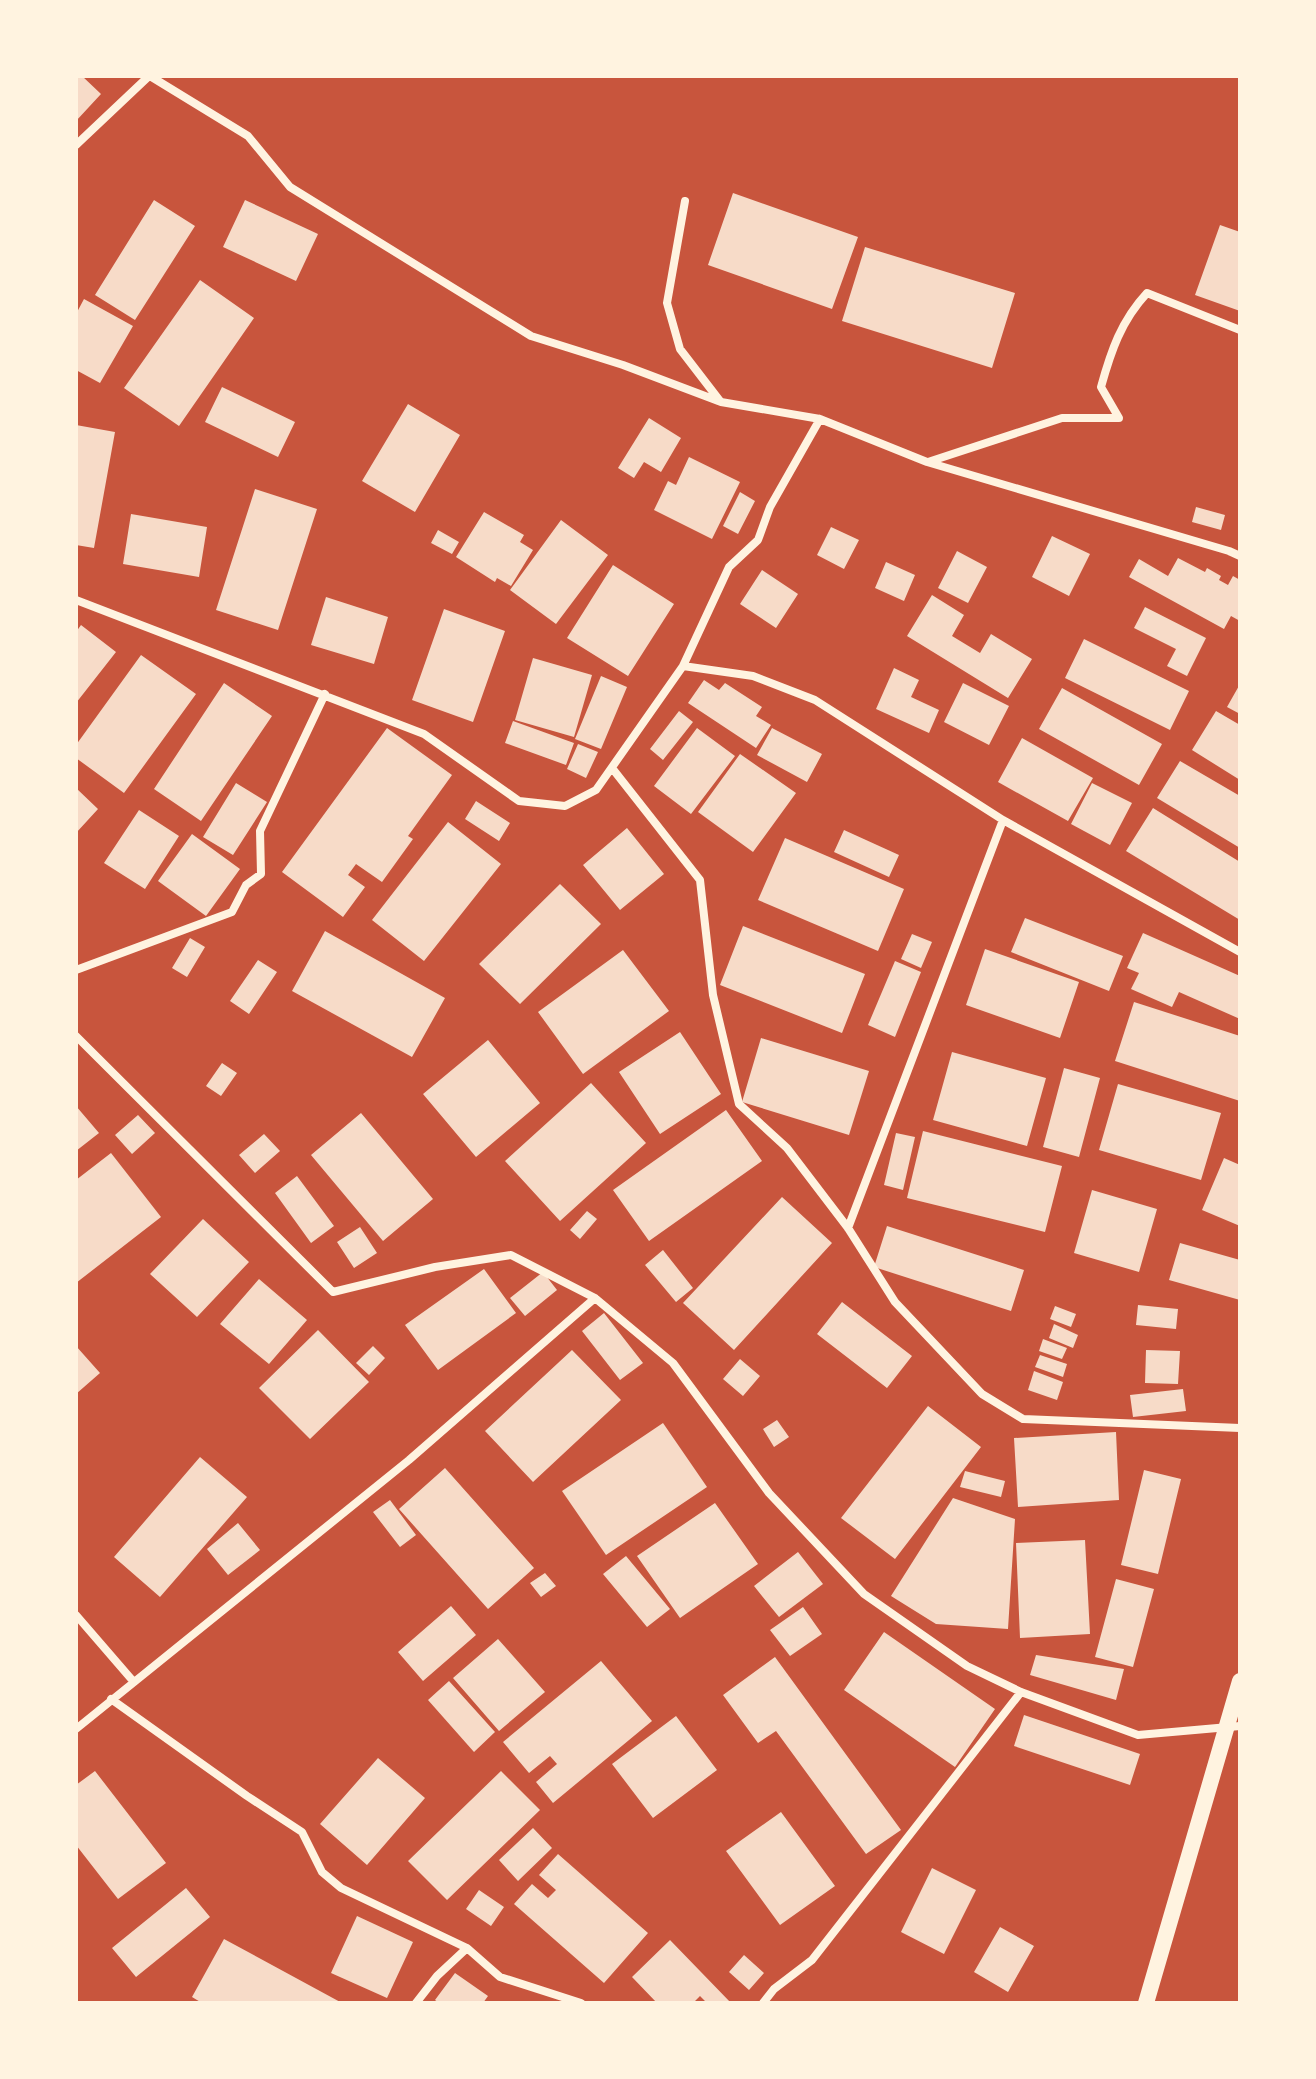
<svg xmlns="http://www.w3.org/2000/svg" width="1316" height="2079" viewBox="0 0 1316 2079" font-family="Raleway,sans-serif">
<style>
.building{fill:#f7dbc8}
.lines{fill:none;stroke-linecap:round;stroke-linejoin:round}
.minor{stroke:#fff3e0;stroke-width:8}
.secondary{stroke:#fff3e0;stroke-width:16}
</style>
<rect width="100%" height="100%" fill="#c8553d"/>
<path class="building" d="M 76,76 L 82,76 L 101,94 L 76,121 Z
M 733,193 L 858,237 L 832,309 L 708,265 Z
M 154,200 L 195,226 L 135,320 L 95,295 Z
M 245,200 L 318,234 L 296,281 L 223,247 Z
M 1220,225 L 1240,232 L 1240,311 L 1195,295 Z
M 865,247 L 1015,293 L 992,368 L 842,321 Z
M 200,280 L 254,318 L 179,426 L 124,388 Z
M 84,299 L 133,326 L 100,383 L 76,370 L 76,314 Z
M 222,387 L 295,422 L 278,457 L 205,422 Z
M 408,404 L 460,435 L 415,512 L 362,481 Z
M 649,418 L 681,438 L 661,472 L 644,462 L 634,478 L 618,468 Z
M 76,425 L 115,432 L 94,548 L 76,545 Z
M 689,457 L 740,482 L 712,539 L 654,510 L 668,481 L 676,485 Z
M 255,489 L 317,509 L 278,630 L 216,610 Z
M 740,492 L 755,501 L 738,534 L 723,526 Z
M 1196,507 L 1225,515 L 1221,530 L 1192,522 Z
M 484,512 L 524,535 L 520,542 L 533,550 L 511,586 L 497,578 L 495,582 L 456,557 Z
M 131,514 L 207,527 L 199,577 L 123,564 Z
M 561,520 L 608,555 L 556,624 L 510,590 Z
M 831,527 L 859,540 L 844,569 L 817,555 Z
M 438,530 L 459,542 L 452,554 L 431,543 Z
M 1052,536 L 1090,554 L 1069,596 L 1032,577 Z
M 957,551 L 987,567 L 968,603 L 938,588 Z
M 1178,558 L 1205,572 L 1207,568 L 1221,576 L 1219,580 L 1228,585 L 1233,576 L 1240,580 L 1240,621 L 1231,616 L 1224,629 L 1129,577 L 1139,559 L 1168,576 Z
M 886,562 L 915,575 L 904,601 L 875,588 Z
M 613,565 L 674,604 L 628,676 L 567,638 Z
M 762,570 L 798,594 L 776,628 L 740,604 Z
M 932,595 L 964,615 L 952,636 L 980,653 L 991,634 L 1032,659 L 1008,698 L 907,636 Z
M 326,597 L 388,617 L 374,664 L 311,645 Z
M 1145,607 L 1206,638 L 1187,676 L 1167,666 L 1176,649 L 1134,628 Z
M 444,609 L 505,631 L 473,722 L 412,700 Z
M 81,625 L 116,652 L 76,703 L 76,632 Z
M 1084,639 L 1189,691 L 1170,730 L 1065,678 Z
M 141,655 L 196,694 L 124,793 L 76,758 L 76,745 Z
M 533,658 L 592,675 L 574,737 L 515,720 Z
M 894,668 L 919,680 L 911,697 L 939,710 L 929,733 L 876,709 Z
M 601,676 L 627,687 L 601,749 L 575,739 Z
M 704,680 L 719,690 L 725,683 L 762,707 L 756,716 L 771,725 L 756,748 L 688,703 Z
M 224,683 L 272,716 L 201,821 L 154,789 Z
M 963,683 L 1009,706 L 989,745 L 944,722 Z
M 1240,684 L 1240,714 L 1227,707 Z
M 1062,688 L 1162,744 L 1139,785 L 1039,729 Z
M 679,711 L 693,722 L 663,760 L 650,749 Z
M 1216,711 L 1240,725 L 1240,780 L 1192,750 Z
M 513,721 L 574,743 L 566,765 L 505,743 Z
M 387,728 L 452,775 L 408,836 L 413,839 L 382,882 L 356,864 L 348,875 L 365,887 L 343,917 L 282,872 Z
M 697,728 L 735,756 L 691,814 L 654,786 Z
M 772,728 L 822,754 L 807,782 L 757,755 Z
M 1022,738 L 1093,778 L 1068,821 L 998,782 Z
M 578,744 L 598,752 L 586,778 L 567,769 Z
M 740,754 L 796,793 L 753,852 L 698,812 Z
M 1180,761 L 1240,796 L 1240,848 L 1157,798 Z
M 236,783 L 267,802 L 233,855 L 203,837 Z
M 1092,783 L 1132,803 L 1110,845 L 1071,824 Z
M 76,788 L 98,809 L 76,833 Z
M 476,801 L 510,823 L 499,841 L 465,819 Z
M 1153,808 L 1240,862 L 1240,920 L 1126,851 Z
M 139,810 L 179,836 L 145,889 L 104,863 Z
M 448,822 L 501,864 L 424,961 L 372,920 Z
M 627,828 L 664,874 L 620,910 L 583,865 Z
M 844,830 L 899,855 L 889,877 L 834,852 Z
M 192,834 L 240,869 L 206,916 L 158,881 Z
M 785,838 L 904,889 L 878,951 L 758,900 Z
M 560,884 L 601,924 L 520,1004 L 479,964 Z
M 1025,918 L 1123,956 L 1109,991 L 1011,952 Z
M 743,926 L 865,974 L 842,1033 L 720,985 Z
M 325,931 L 445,998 L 412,1057 L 292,991 Z
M 1143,933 L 1240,976 L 1240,1019 L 1179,992 L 1172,1007 L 1131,989 L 1139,973 L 1127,968 Z
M 912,934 L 932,942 L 921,968 L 901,959 Z
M 190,938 L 205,947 L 187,977 L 172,968 Z
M 985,949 L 1079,982 L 1060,1038 L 966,1005 Z
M 623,950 L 669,1011 L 583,1074 L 538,1012 Z
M 258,960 L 277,972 L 249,1014 L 230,1001 Z
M 895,961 L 921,972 L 895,1037 L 868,1025 Z
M 1134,1002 L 1240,1036 L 1240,1101 L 1115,1061 Z
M 680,1032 L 721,1094 L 660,1134 L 619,1072 Z
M 761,1038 L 869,1071 L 849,1135 L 742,1102 Z
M 488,1040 L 540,1103 L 476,1157 L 423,1094 Z
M 952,1052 L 1046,1078 L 1027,1146 L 933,1120 Z
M 222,1063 L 237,1073 L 221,1096 L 206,1086 Z
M 1064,1068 L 1100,1078 L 1079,1157 L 1043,1147 Z
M 591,1083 L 646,1143 L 560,1221 L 505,1161 Z
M 1118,1084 L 1221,1113 L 1201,1180 L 1099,1150 Z
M 76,1106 L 99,1133 L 76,1151 Z
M 726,1110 L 762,1161 L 649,1241 L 613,1190 Z
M 361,1113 L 433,1199 L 383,1241 L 311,1155 Z
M 138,1115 L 155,1133 L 132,1154 L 115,1135 Z
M 923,1131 L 1062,1166 L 1045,1232 L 907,1198 Z
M 896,1133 L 915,1137 L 903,1190 L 884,1185 Z
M 264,1134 L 280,1151 L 255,1173 L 239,1155 Z
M 111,1153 L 161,1217 L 76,1283 L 76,1180 Z
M 1224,1158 L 1240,1165 L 1240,1226 L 1202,1210 Z
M 297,1176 L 334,1226 L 311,1243 L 275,1193 Z
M 1092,1190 L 1157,1209 L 1139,1272 L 1074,1253 Z
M 782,1197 L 832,1243 L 734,1350 L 683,1303 Z
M 587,1211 L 597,1219 L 580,1239 L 570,1230 Z
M 203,1219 L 249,1262 L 197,1317 L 150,1274 Z
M 887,1226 L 1024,1270 L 1011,1311 L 874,1267 Z
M 360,1227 L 377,1253 L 354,1268 L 337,1242 Z
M 1180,1243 L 1240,1260 L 1240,1300 L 1169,1280 Z
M 663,1250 L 693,1288 L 676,1302 L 645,1265 Z
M 484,1269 L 516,1313 L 438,1370 L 405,1325 Z
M 543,1272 L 557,1290 L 525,1316 L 510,1298 Z
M 259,1279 L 307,1320 L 269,1364 L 220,1324 Z
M 842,1302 L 912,1356 L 887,1388 L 817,1334 Z
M 1138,1305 L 1178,1309 L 1176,1329 L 1136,1325 Z
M 1055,1306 L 1076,1314 L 1071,1327 L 1050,1319 Z
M 604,1313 L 643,1363 L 620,1380 L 582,1331 Z
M 1054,1324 L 1078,1335 L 1073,1348 L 1049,1338 Z
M 318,1330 L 369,1382 L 310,1439 L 259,1388 Z
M 1043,1339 L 1067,1348 L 1062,1359 L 1039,1351 Z
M 76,1346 L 100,1373 L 76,1394 Z
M 373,1346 L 385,1358 L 369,1375 L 356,1363 Z
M 572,1350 L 621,1400 L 533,1482 L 485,1431 Z
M 1146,1350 L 1180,1351 L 1178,1384 L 1145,1383 Z
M 1040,1355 L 1067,1364 L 1063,1377 L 1035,1367 Z
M 740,1359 L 760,1376 L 743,1396 L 723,1379 Z
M 1034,1371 L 1063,1382 L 1057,1400 L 1028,1390 Z
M 1183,1389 L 1186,1411 L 1133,1417 L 1130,1395 Z
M 928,1406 L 981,1447 L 895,1559 L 841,1518 Z
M 777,1420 L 789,1437 L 774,1447 L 763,1429 Z
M 663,1423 L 707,1487 L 606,1555 L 562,1491 Z
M 1116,1432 L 1119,1500 L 1018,1507 L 1014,1438 Z
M 200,1457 L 247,1497 L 160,1597 L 114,1557 Z
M 445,1468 L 534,1568 L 488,1609 L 399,1509 Z
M 1144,1470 L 1181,1479 L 1158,1574 L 1121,1565 Z
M 965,1471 L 1005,1481 L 1001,1497 L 960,1487 Z
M 953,1498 L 1015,1519 L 1008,1629 L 936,1624 L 891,1596 Z
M 390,1500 L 416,1535 L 400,1547 L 373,1512 Z
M 715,1503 L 758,1564 L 680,1618 L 637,1556 Z
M 238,1523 L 260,1550 L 228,1575 L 207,1549 Z
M 1085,1540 L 1090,1634 L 1020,1638 L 1016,1543 Z
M 798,1552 L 823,1584 L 779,1617 L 754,1586 Z
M 626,1556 L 670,1609 L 647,1627 L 603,1574 Z
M 545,1573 L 556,1586 L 541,1597 L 530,1583 Z
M 1116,1579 L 1154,1589 L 1133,1667 L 1095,1657 Z
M 451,1606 L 476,1635 L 423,1681 L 398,1652 Z
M 803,1607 L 822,1634 L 790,1656 L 770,1630 Z
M 884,1632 L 995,1709 L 955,1767 L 844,1690 Z
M 498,1639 L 545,1692 L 499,1731 L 453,1678 Z
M 1036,1655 L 1124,1669 L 1116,1700 L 1030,1675 Z
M 775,1657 L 901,1830 L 866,1854 L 776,1731 L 758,1743 L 723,1695 Z
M 601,1661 L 652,1721 L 553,1803 L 536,1782 L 557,1764 L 550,1756 L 529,1773 L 503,1742 Z
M 449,1681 L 495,1732 L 474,1752 L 428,1700 Z
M 1024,1715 L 1140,1754 L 1130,1785 L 1014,1746 Z
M 676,1716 L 717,1770 L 653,1818 L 612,1764 Z
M 378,1758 L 425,1798 L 367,1865 L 320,1824 Z
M 95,1771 L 166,1863 L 118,1899 L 76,1845 L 76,1785 Z
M 501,1771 L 540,1810 L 447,1900 L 408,1861 Z
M 781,1812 L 835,1886 L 780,1925 L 726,1851 Z
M 533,1828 L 552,1848 L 518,1881 L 499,1860 Z
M 558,1854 L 648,1933 L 604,1983 L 514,1904 L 532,1884 L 548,1898 L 556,1890 L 539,1875 Z
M 932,1868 L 976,1890 L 944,1954 L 901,1932 Z
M 186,1888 L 210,1917 L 136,1977 L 112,1948 Z
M 479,1890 L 504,1907 L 491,1926 L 466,1909 Z
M 357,1916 L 413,1942 L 387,1998 L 331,1973 Z
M 1000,1927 L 1034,1946 L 1008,1992 L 974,1972 Z
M 224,1939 L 342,2003 L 202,2003 L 192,1997 Z
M 670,1940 L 731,2003 L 707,2003 L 700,1996 L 693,2003 L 657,2003 L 632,1977 Z
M 744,1955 L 764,1973 L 749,1990 L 729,1972 Z
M 455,1973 L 488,1996 L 483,2003 L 439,2003 L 435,2000 Z"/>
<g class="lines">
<path class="minor" d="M 150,76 L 248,136 L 290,187 L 531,336 L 623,365 L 721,402 L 820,419 L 927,462 L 1229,551 L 1240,556
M 76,145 L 149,76
M 685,201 L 667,303 L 680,349 L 720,401
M 928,462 L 1062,418 L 1119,418 L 1101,387 C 1111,351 1121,321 1147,293 L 1240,330
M 76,600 L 424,734 L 519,801 L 565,806 L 596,790 L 683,666 L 729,567 L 758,540 L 770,507 L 820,419
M 683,666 L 753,676 L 815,700 L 1003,820 L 1240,952
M 612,768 L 700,880 L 713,995 L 739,1104 L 787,1148 L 848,1228 L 895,1302 L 982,1394 L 1023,1419 L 1240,1428
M 76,970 L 232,912 L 246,885 L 261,874 L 260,831 L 325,694
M 76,1036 L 333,1292 L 435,1267 L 511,1255 L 595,1298 L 673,1363 L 769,1493 L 864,1594 L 967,1666 L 1021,1692 L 1138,1735 L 1240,1726
M 848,1228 L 1003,820
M 76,1615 L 133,1681
M 111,1699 L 247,1796 L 302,1832 L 322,1872 L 341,1888 L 467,1948 L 500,1977 L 581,2003
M 76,1729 L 409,1460 L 595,1298
M 416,2003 L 437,1976 L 467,1948
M 763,2003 L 774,1989 L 812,1960 L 1021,1692"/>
<path class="secondary" d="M 1146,2003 L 1240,1681"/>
</g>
<rect width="1316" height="2079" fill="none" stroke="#fff3e0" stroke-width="156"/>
</svg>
